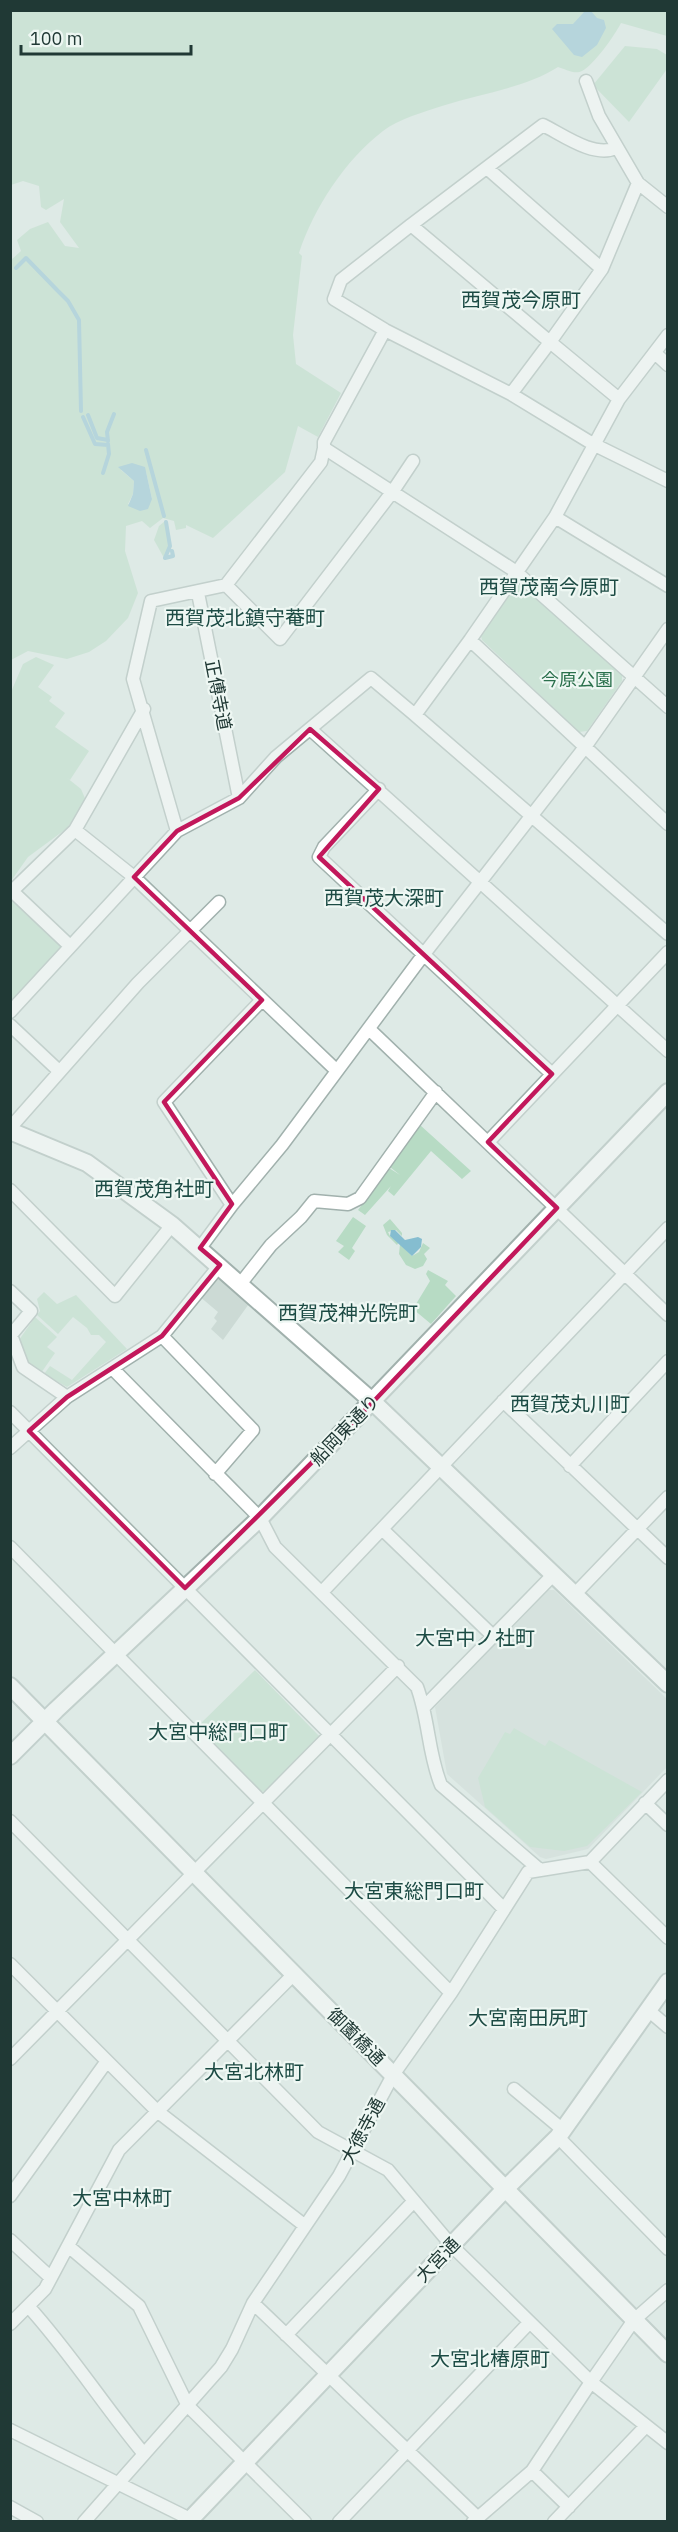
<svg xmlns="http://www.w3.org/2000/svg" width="678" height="2532" viewBox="0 0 678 2532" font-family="'IBM Plex Sans','Noto Sans JP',sans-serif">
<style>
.built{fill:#ccdad5}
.green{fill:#b7dbc4;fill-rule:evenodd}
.water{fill:#85bdd0}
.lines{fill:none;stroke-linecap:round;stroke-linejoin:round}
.stream{stroke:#85bdd0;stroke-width:4}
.minor-casing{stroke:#a1b1ad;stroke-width:15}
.tertiary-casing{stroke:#a1b1ad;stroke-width:20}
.minor{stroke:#fff;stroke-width:12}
.tertiary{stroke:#fff;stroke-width:16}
.marked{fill:none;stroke:#c2185b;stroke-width:4.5;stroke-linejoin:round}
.labels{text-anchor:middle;stroke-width:4.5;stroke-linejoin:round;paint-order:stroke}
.park-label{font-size:18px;fill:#2a704c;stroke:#eef7f3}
.street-label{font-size:18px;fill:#203935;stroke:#eef7f3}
.neighbourhood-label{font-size:20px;fill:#1c4b44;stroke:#eef7f3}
</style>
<rect width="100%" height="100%" fill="#deeae6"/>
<path class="built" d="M 221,1275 L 251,1301 L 223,1340 L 211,1329 L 217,1321 L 214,1318 L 218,1312 L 199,1296 L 215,1276 Z
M 548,1590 L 554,1590 L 667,1699 L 667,1767 L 588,1849 L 546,1859 L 540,1857 L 447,1774 L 435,1707 Z"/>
<path class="green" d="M 11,11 L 667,11 L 667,36 L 621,23 C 615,35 593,66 582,71 C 575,75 565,69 558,67 C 523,89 481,93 442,106 C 424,112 398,119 383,131 C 345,160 314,208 299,253 L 302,256 L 293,335 L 296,364 L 341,393 L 318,437 L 298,426 L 285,472 L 213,538 L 186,525 L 186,528 L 176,530 L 174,521 L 163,518 L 150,528 L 142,521 L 126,526 L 125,551 L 138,593 L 128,618 L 106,641 L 89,652 L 67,659 L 28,651 L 11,660 L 11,260 L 21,251 L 17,240 L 30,229 L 48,222 L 65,246 L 79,248 L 60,222 L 64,199 L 46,210 L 41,207 L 39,186 L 23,181 L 11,185 ZM 121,470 L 146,472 L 152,499 L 128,504 L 133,494 L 134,481 Z
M 625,46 L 657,49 L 667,55 L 667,69 L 629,122 L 593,85 Z
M 165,521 L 169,546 L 164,558 L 154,540 L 159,526 Z
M 521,582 L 622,672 L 622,681 L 587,731 L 579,732 L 482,640 L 480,632 L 513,583 Z
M 36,657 L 54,665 L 38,687 L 52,697 L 49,701 L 65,713 L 55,727 L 89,751 L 70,780 L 66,777 L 81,789 L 87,803 L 66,829 L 28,857 L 11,881 L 11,692 L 23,664 Z
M 15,898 L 62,947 L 11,1004 L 10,900 Z
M 420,1125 L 471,1171 L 462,1179 L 431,1151 L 394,1196 L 388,1191 L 391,1186 L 365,1215 L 358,1210 L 389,1168 L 400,1175 L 390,1167 Z
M 353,1217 L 366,1226 L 352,1248 L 355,1251 L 349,1260 L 338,1252 L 344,1246 L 336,1241 Z
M 390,1219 L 402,1233 L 402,1236 L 396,1230 L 388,1232 L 390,1236 L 399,1242 L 397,1245 L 387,1235 L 383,1225 Z
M 423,1243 L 430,1248 L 424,1254 L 427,1259 L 423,1266 L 415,1269 L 406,1265 L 399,1254 L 400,1244 L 412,1256 L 419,1252 Z
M 428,1270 L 448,1281 L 445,1285 L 456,1296 L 431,1324 L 413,1309 L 430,1281 L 426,1274 Z
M 44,1292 L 57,1304 L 76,1295 L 127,1349 L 67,1387 L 44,1374 L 50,1366 L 72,1380 L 106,1342 L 99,1335 L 91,1335 L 87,1328 L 73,1317 L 58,1334 L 37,1315 L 40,1311 L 37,1299 Z
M 35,1317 L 57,1337 L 47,1347 L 55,1353 L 41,1373 L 28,1365 L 19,1340 Z
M 255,1670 L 320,1737 L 267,1792 L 259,1791 L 196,1728 Z
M 514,1728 L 545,1746 L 549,1740 L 642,1792 L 587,1846 L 564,1851 L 530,1847 L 485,1807 L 478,1778 L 505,1732 L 510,1734 Z"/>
<path class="water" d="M 591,11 L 597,18 L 604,20 L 606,28 L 597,45 L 582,57 L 574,55 L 552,29 L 557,24 L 573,24 L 584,12 Z
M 132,463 L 145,467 L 152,499 L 148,509 L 140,511 L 128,506 L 133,494 L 134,481 L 118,467 Z
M 391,1230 L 395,1230 L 405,1240 L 418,1237 L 422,1239 L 421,1247 L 412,1256 L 390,1236 Z"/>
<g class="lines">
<path class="stream" d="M 16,268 L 26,258 L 57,290
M 58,291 L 68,301 L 79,320 L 81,411
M 88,415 L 97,438 L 108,440
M 83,417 L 95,444 L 108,445
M 108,441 L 107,432 L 114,414
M 146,450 L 164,516
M 103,473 L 109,454 L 108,444
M 165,558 L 170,546 L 166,522
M 165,558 L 173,556 L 172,551"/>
<g class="minor-casing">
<path id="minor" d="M 586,81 L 599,116 L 638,183 L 668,207
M 488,169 L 602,269
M 411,225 L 543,125 C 563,135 594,158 616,148
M 655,353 L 668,365
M 511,394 L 550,342 L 411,225 L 341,280 L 334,299 L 385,330 L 511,394 L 593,444 L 668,481
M 619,399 L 550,342 L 602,269 L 638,183
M 324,448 L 324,442 L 385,330
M 555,517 L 668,586
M 226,585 L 321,462 L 324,448 L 515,571 L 668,707
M 198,593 L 239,798
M 470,640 L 668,824
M 415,715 L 668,934
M 310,729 L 668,1051
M 379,789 L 324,847 L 319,857 L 552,1074
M 75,830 L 134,877 L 337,1071
M 177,831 L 133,679 L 151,601 L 226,585 L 280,639 L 393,491 L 413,461
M 12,891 L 70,946
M 10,893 L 75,830 L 144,709
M 10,1012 L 177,831 L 239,798 L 276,757 L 371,678 L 415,715 L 470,640 L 555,517 L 619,399 L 668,335
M 10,1025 L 59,1071
M 369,1029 L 668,1315
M 10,1128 L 138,983 L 219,902
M 488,1142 L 668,952
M 10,1190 L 115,1296 L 172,1225
M 232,1205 L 164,1102 L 262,1000
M 200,1248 L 232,1205 L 282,1145 L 424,954 L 585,747 L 668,629
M 241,1283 L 271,1245 L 301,1217 L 314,1201 L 348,1204 L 360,1198 L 436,1092
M 10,1291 L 31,1311 L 11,1335 L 23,1367 L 67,1397
M 162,1336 L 253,1430 L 215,1474
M 112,1368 L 260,1518 L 275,1547 L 417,1687 C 429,1719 428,1754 441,1785 L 540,1870
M 503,1401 L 668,1558
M 10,1412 L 504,1909
M 10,1448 L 67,1397 L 162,1336 L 220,1265
M 570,1466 L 668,1361
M 382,1529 L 493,1636
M 10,1547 L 451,1993
M 322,1592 L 668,1228
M 574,1595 L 668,1497
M 424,1707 L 553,1575
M 645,1803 L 668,1825
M 10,1821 L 318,2132 L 388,2170 L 452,2246 L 591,2382 L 532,2471 L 473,2522
M 590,1862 L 668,1938
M 10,1964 L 157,2111 L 304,2225
M 648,2010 L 668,2027
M 10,2059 L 398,1666
M 514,2089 L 563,2130
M 558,2137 L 668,2249
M 10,2196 L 107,2061
M 10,2240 L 50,2277
M 68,2246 L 139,2306 L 188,2406 L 305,2522
M 668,2290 L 634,2320 L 591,2382 L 668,2443
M 253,2303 L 477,2517
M 28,2306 C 70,2352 104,2406 144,2454
M 10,2324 L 45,2289 L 119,2150 L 294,1974
M 286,2335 L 413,2202
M 10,2430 L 190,2519
M 532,2471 L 569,2507
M 10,2507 L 37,2522
M 84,2522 L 221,2367 L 232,2349 L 253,2303 L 339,2176 L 393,2075 L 451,1993 L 528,1872 L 590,1862 L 668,1780
M 339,2522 L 529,2323
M 554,2522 L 646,2426"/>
</g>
<g class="tertiary-casing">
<path id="tertiary" d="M 10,1131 L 87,1163 L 172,1225 L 373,1402 L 668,1684
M 10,1686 L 668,2354
M 10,1756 L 56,1710 L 260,1518 L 668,1092
M 188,2522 L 505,2189 L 558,2137 L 668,1982"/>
</g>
<use href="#minor" class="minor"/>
<use href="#tertiary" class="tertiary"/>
</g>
<path d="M0 0H678V2532H0ZM 310,729 L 379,789 L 319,857 L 552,1074 L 488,1142 L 557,1208 L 373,1402 L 185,1588 L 29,1431 L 67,1397 L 162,1336 L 220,1265 L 200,1248 L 232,1204 L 164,1102 L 262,1000 L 134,877 L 177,831 L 239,798 Z" fill="#deeae6" fill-opacity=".55" fill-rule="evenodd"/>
<path class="marked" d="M 310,729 L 379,789 L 319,857 L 552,1074 L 488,1142 L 557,1208 L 373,1402 L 185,1588 L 29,1431 L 67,1397 L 162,1336 L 220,1265 L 200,1248 L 232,1204 L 164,1102 L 262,1000 L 134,877 L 177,831 L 239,798 Z"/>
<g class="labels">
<g class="park-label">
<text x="577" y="686">今原公園</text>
</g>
<g class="street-label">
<text transform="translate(218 695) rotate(79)" y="6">正傅寺道</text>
<text transform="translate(345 1430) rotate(-46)" y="6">船岡東通り</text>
<text transform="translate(356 2037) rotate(45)" y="6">御薗橋通</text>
<text transform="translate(363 2131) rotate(-62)" y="6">大徳寺通</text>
<text transform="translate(438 2260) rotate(-46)" y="6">大宮通</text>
</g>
<g class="neighbourhood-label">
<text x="521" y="307">西賀茂今原町</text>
<text x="549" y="594">西賀茂南今原町</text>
<text x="245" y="625">西賀茂北鎮守菴町</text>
<text x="384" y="905">西賀茂大深町</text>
<text x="154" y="1196">西賀茂角社町</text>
<text x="348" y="1320">西賀茂神光院町</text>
<text x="570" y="1411">西賀茂丸川町</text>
<text x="475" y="1645">大宮中ノ社町</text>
<text x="218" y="1739">大宮中総門口町</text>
<text x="414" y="1898">大宮東総門口町</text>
<text x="528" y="2025">大宮南田尻町</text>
<text x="254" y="2079">大宮北林町</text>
<text x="122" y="2205">大宮中林町</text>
<text x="490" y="2366">大宮北椿原町</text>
</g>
</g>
<rect width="678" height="2532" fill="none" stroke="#203935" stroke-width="24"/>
<path d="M21 45v9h170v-9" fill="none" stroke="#203935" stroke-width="3"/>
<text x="30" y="45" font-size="18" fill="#203935" stroke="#eef7f3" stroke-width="4.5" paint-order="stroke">100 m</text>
</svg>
